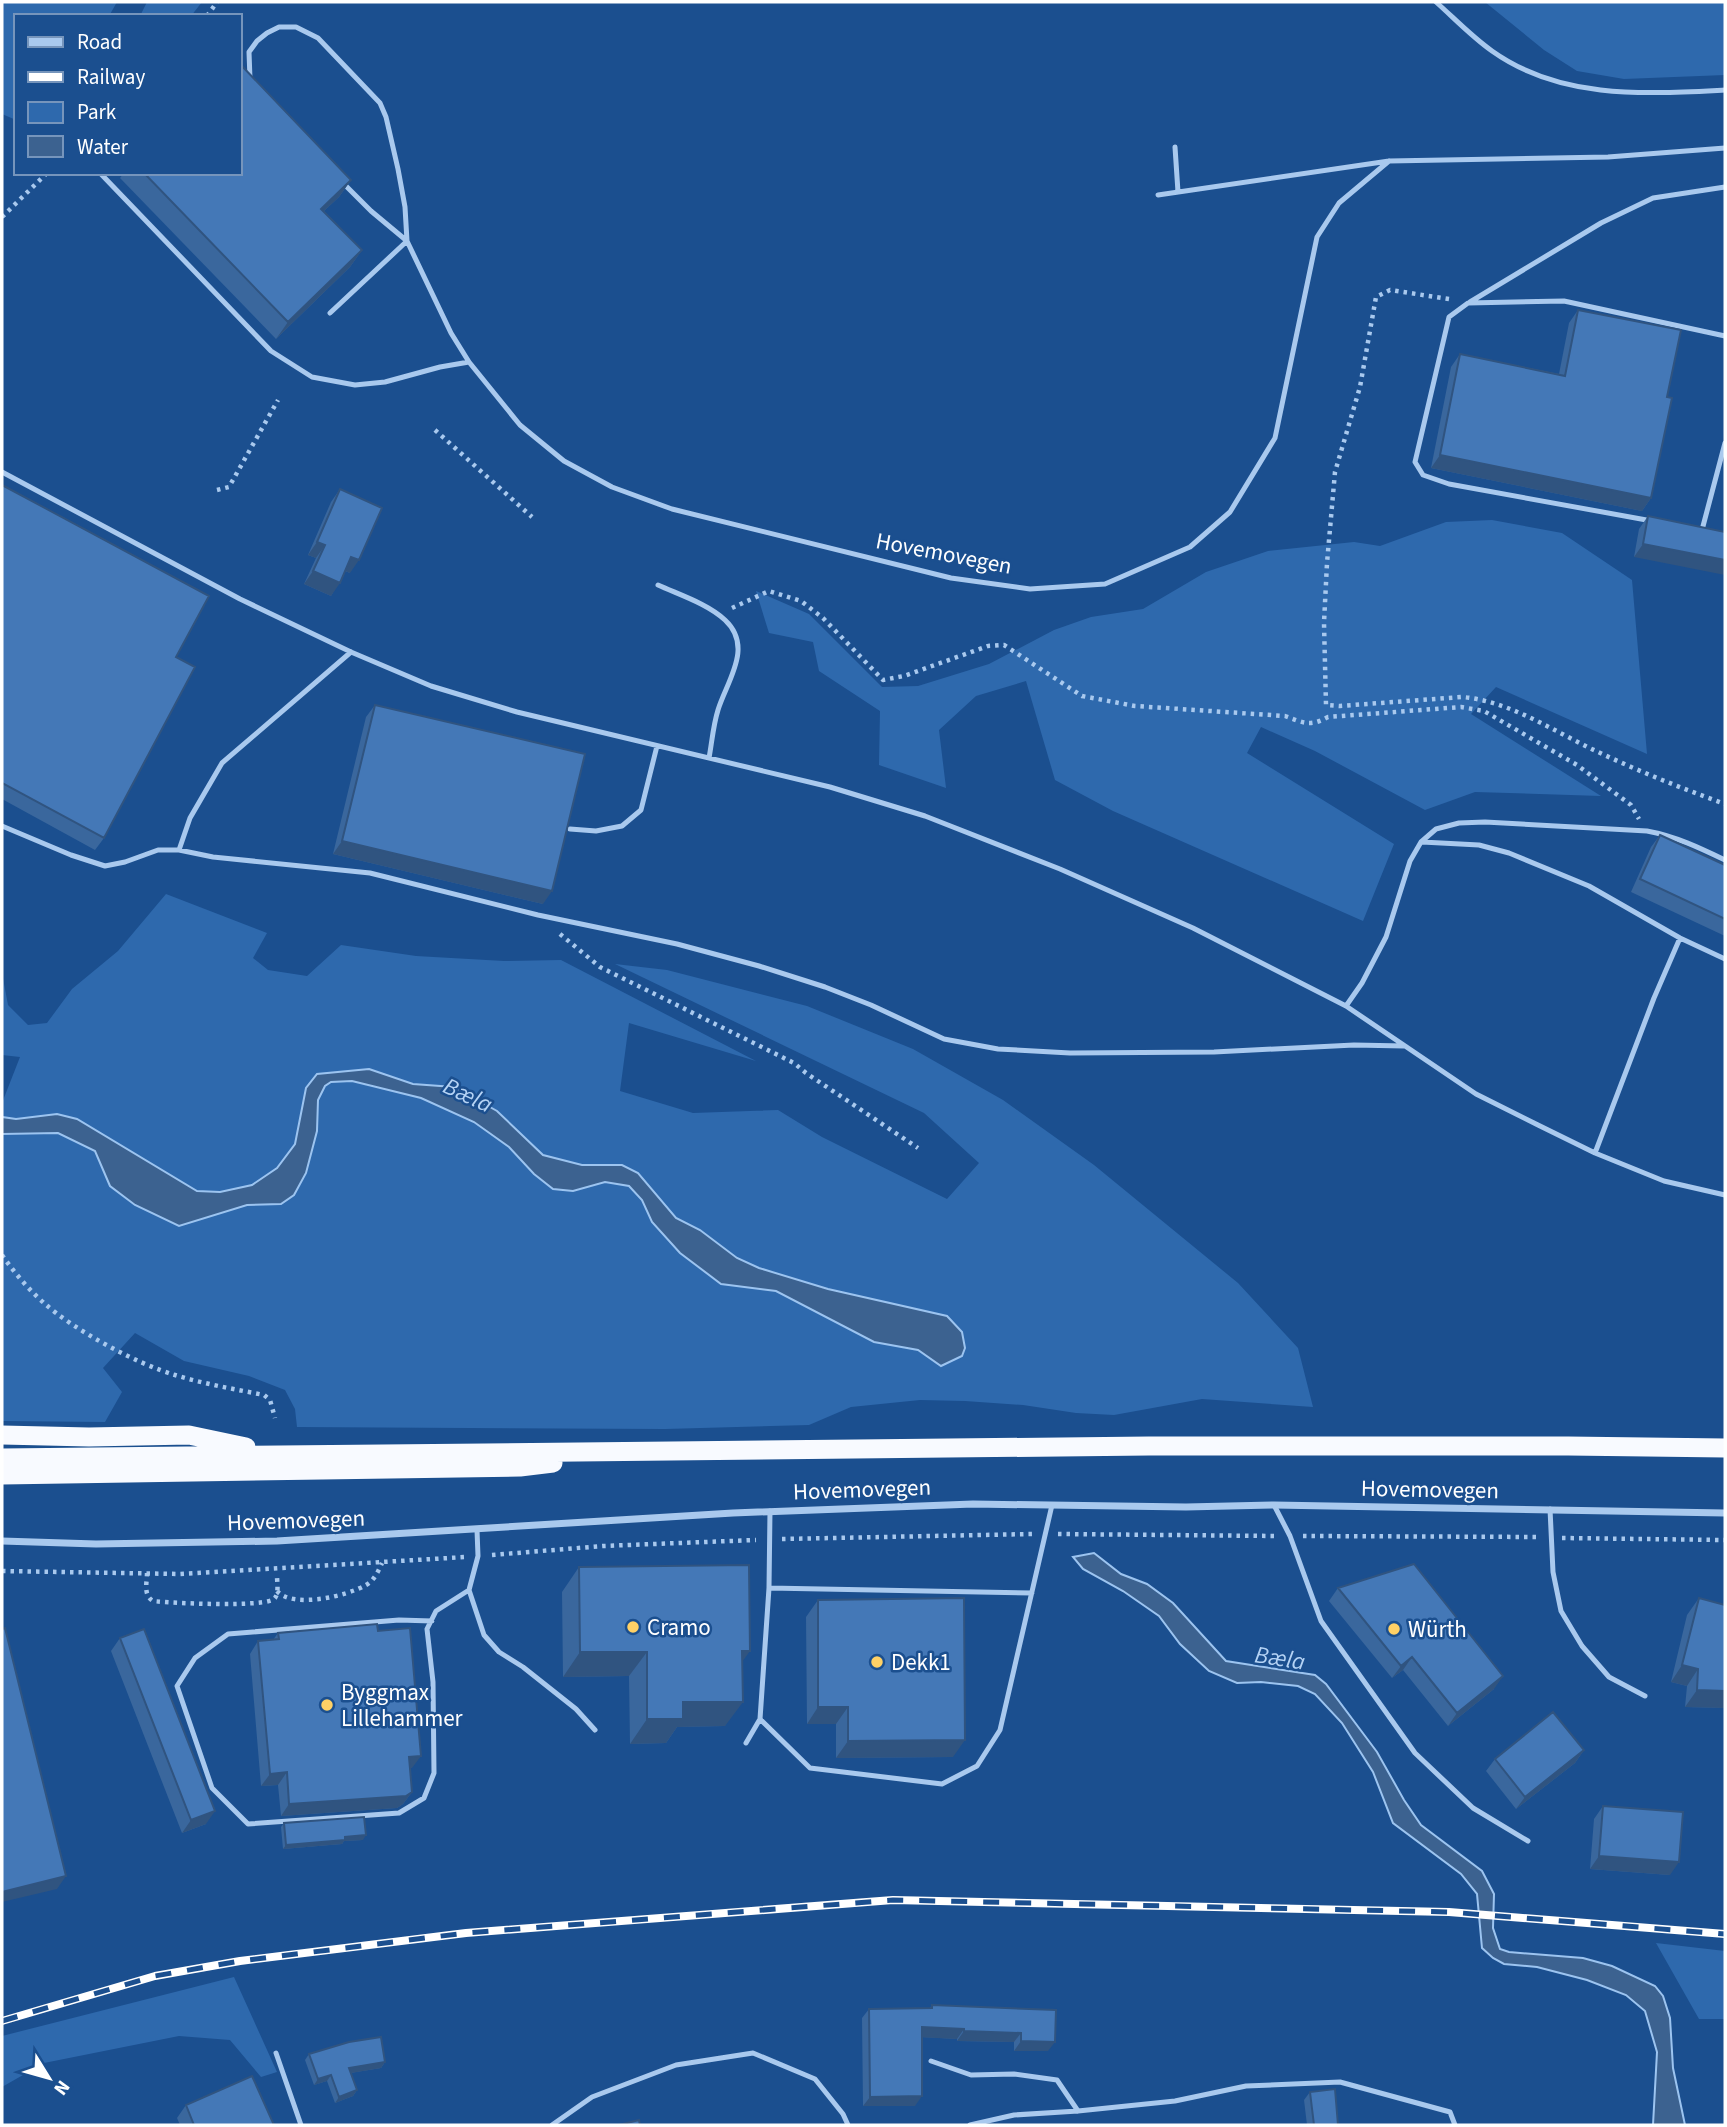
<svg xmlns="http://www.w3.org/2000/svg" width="1727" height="2127" viewBox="0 0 1727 2127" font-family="'Source Sans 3',sans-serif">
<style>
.green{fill:#2e69ad}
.water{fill:#3c6290;stroke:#9cc4f0;stroke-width:2}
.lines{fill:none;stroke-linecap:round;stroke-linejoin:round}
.path{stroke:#a9c9ee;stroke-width:4.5;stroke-dasharray:3.5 5;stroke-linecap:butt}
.service{stroke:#a9c9ee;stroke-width:5}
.minor{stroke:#a9c9ee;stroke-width:7}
.trunk{stroke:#f8faff;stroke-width:19}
.rail-casing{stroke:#fff;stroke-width:8}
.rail{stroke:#1b4f8f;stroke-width:5;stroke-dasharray:16;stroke-linecap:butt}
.wall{fill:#3a679d}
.shaded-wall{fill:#305480}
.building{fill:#4478b7;stroke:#305480;stroke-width:2}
.poi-dot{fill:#ffd166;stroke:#1b4f8f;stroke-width:2.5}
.labels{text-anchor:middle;stroke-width:5;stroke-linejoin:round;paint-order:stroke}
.street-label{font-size:23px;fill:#fff;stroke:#1b4f8f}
.poi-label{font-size:23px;fill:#fff;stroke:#1b4f8f;text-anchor:start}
.water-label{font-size:24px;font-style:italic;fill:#b5d3f5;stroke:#1b4f8f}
</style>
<rect width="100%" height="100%" fill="#1b4f8f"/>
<path class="green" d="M 2,2 L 117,2 L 109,16 L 16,16 L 16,120 L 2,114 Z
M 147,2 L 202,2 L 191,16 L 140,16 Z
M 1485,2 L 1725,2 L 1725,75 L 1624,79 L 1577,71 L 1544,50 Z
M 1492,520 L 1562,533 L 1632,580 L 1647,754 L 1496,687 L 1471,714 L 1601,796 L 1475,792 L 1425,810 L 1315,751 L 1261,727 L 1247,753 L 1394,844 L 1363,921 L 1113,811 L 1055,780 L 1026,681 L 976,696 L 939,730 L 946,788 L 879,765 L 880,711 L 819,671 L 813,642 L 769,633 L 756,591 L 809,614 L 882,687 L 918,686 L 989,664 L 1054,630 L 1091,617 L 1143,609 L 1206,572 L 1268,551 L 1354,542 L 1380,546 L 1446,522 Z
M 166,894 L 267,933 L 253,958 L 268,970 L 307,976 L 341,945 L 416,956 L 504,961 L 561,960 L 756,1061 L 629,1023 L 620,1091 L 693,1113 L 778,1110 L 822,1137 L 947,1199 L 979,1163 L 924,1113 L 615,964 L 667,970 L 807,1006 L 913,1049 L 1003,1100 L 1094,1165 L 1238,1283 L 1298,1348 L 1313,1407 L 1202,1399 L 1114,1415 L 1076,1413 L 1023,1405 L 965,1401 L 920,1400 L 851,1407 L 809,1425 L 665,1429 L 297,1427 L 295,1409 L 285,1390 L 249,1376 L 184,1361 L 135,1333 L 103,1368 L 122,1392 L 105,1422 L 2,1421 L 2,1103 L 20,1057 L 2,1055 L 2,973 L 8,1005 L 28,1025 L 47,1023 L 72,989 L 118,951 Z
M 1656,1943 L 1725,1951 L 1725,2019 L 1699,2019 Z
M 234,1977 L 277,2072 L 261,2077 L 230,2040 L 179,2036 L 44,2063 L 2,2087 L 2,2036 Z"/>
<path class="water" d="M 369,1069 L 413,1084 L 454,1087 L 497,1111 L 543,1155 L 582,1165 L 622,1165 L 638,1173 L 676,1218 L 700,1230 L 737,1258 L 759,1268 L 828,1289 L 947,1316 L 962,1332 L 965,1348 L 962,1356 L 941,1366 L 918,1350 L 874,1342 L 776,1291 L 721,1284 L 680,1253 L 652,1222 L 642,1200 L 629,1186 L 605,1182 L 573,1191 L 553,1189 L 534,1174 L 509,1147 L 474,1122 L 421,1098 L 352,1081 L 331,1082 L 325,1086 L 318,1100 L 317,1131 L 306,1173 L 294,1195 L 281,1204 L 247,1205 L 179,1226 L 135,1205 L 110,1186 L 95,1151 L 58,1133 L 2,1134 L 2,1117 L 16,1119 L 57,1114 L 77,1119 L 197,1191 L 220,1192 L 252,1185 L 277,1168 L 295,1144 L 306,1088 L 317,1074 Z
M 1094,1553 L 1121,1574 L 1147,1584 L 1173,1603 L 1226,1661 L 1315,1675 L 1326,1684 L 1377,1752 L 1404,1800 L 1421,1825 L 1482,1871 L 1494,1894 L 1493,1928 L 1500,1949 L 1509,1952 L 1583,1958 L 1612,1966 L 1655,1986 L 1663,1996 L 1670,2018 L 1673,2068 L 1685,2125 L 1653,2125 L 1657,2052 L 1645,2011 L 1626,1995 L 1587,1980 L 1537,1967 L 1504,1964 L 1493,1958 L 1482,1948 L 1477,1894 L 1461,1874 L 1393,1823 L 1373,1772 L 1342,1723 L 1315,1694 L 1298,1686 L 1261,1682 L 1237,1683 L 1209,1671 L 1180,1644 L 1159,1616 L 1123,1591 L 1083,1569 L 1073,1557 Z"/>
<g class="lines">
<path class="path" d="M 207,16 L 217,2
M 2,217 L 47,173
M 1449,299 L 1390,290 L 1376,297 L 1360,387 L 1335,472 L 1327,563 L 1324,623 L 1326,705 L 1340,706 L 1462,697 C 1510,701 1553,731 1596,751 C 1638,771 1681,788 1725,804
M 435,430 L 532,517
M 217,490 L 229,487 L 278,400
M 732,608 L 769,591 L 801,601 L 823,618 L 883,680 L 904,676 L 988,646 L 1004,645 L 1082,696 L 1135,706 L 1285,716 C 1304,723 1310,727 1328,717 L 1461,707 L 1484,711 L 1577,765 L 1631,805 L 1639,819
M 560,934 L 600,967 L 794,1063 L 806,1073 L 918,1148
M 2,1255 C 14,1272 28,1289 44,1303 C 74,1330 137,1364 175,1375 C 204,1384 234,1389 264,1395 L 270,1400 L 275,1418
M 1058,1534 L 1277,1536
M 1303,1536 L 1540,1537
M 1562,1538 L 1725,1540
M 782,1539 L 1032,1534
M 492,1555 L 603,1546 L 756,1540
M 2,1571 L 180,1574 L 466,1557
M 147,1573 C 147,1583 143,1595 153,1601 C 169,1603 269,1608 275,1598 C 279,1593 277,1582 277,1576
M 277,1591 C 293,1609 347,1596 366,1585 C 375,1580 378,1571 382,1563"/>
<path class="service" d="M 1436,2 C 1454,18 1472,37 1492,51 C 1561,100 1645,94 1725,90
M 250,79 L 249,52 L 257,41 L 267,33 L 279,27 L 296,27 L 318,38 L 380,103 L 386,117 L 398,169 L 405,207 L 407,241 L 451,333 L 469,362 L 520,425 L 564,461 L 612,487 L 672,509 L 951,578 L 1030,589 L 1105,584 L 1190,547 L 1230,512 L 1275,438 L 1317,237 L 1339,203 L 1389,161
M 1175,147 L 1178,192
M 101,174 L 271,351 L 312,377 L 355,385 L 385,382 L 440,367 L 469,362
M 342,182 L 371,211 L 407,241
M 1158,195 L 1389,161 L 1608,157 L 1725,148
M 1470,302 L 1601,223 L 1653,198 L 1725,187
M 330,313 L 407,241
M 2,472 L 240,599 L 351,652 L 431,686 L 517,712 L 830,787 L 925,816 L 1060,869 L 1193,928 L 1346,1006 L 1476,1094 L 1538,1125 L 1595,1153 L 1664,1181 L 1725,1195
M 1652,521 L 1449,484 L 1423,475 L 1415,462 L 1449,317 L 1468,303 L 1564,301 L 1725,336
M 1700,530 L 1702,530 L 1725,443
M 658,585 C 680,595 708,604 725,620 C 754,647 727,681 718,710 C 713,726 712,742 709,758
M 2,826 L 71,855 L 105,866 L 125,862 L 158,850 L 179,850 L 213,857 L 370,873 L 538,915 L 677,944 L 759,966 L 825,987 L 871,1005 L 944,1039 L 998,1049 L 1070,1053 L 1214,1052 L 1354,1045 L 1404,1046
M 570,829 L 596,831 L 622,826 L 641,810 L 657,746
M 1422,842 L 1479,845 L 1509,853 L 1589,886 L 1680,938 L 1725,959
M 179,850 L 190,818 L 222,763 L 351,652
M 1346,1006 L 1362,983 L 1386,937 L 1410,861 L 1421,842 L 1436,829 L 1459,823 L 1485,822 L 1647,831 C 1675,836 1700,848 1725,860
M 1595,1153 L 1654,998 L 1680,938
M 1274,1505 L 1290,1536 L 1321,1621 L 1415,1753 L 1473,1808 L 1528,1841
M 1550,1509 L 1553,1572 L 1561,1611 L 1582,1646 L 1609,1677 L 1645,1696
M 769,1588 L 1032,1593
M 469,1590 L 484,1635 L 499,1652 L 523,1667 L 576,1709 L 595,1730
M 432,1621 L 399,1620 L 228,1634 L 195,1658 L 177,1686 L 212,1788 L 248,1824 L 399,1813 L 424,1798 L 434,1773 L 433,1682 L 427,1629 L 436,1611 L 469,1590 L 478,1556 L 477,1530
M 760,1719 L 810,1768 L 942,1784 L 977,1766 L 1000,1730 L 1052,1505
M 746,1743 L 760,1719 L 769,1588 L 770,1511
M 276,2053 L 301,2125
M 931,2061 L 971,2075 L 1014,2074 L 1057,2080 L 1078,2111
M 552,2125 L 592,2097 L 676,2065 L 753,2053 L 815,2079 L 843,2114 L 848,2125
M 970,2125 L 1014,2115 L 1078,2111 L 1175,2101 L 1246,2086 L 1340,2082 L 1450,2112 L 1455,2125"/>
<path class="minor" d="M 2,1541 L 96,1544 L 277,1541 L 733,1513 L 973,1504 L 1186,1507 L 1274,1505 L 1725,1513"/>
<path class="trunk" d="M 2,1435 L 89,1437 L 189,1435 L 246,1447
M 2,1458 L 1149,1446 L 1568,1446 L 1725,1448
M 2,1475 L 520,1467 L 553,1463"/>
<g class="rail-casing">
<path id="rail" d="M 2,2021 L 155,1976 L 240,1961 L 466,1933 L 893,1900 L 1449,1912 L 1725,1934"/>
</g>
<use href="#rail" class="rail"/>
</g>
<path class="wall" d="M 124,173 L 240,173 L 351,180 L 339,197 L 324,211 L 362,250 L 350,267 L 276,339 L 120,178 Z
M 1578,310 L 1667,397 L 1651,498 L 1642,511 L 1431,468 L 1451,367 L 1460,354 L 1559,374 L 1569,323 Z
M 2,485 L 176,657 L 104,838 L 95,850 L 2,799 Z
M 340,489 L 350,573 L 345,571 L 331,596 L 304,584 L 316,558 L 308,555 L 331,502 Z
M 1648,516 L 1725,532 L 1634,557 L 1639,529 Z
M 375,705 L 543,904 L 333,854 L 366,717 Z
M 1660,835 L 1725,865 L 1725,936 L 1631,892 L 1651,847 Z
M 579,1567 L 742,1662 L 725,1726 L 677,1727 L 666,1743 L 630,1744 L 629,1676 L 563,1677 L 562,1592 Z
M 1338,1588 L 1494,1689 L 1448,1726 L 1403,1670 L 1392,1678 L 1329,1601 Z
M 1699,1598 L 1725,1605 L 1725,1708 L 1685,1707 L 1687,1686 L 1671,1682 L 1687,1615 Z
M 818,1600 L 953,1757 L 836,1758 L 836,1724 L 807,1724 L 806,1617 Z
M 378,1631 L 412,1768 L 410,1768 L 412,1792 L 403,1804 L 397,1808 L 281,1816 L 278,1785 L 261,1786 L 250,1654 L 258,1641 L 273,1640 L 278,1633 Z
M 120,1638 L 206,1824 L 182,1833 L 111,1651 Z
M 1584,1750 L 1575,1763 L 1516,1809 L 1486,1771 L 1495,1759 Z
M 1603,1806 L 1670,1875 L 1590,1869 L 1594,1819 Z
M 284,1823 L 363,1840 L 344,1841 L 342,1844 L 283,1849 L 281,1827 Z
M 932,2005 L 1056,2010 L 1048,2051 L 1014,2051 L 1014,2042 L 957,2041 L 957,2039 L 922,2037 L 915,2106 L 863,2106 L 862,2018 L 869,2009 L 930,2008 Z
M 309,2054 L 385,2062 L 381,2068 L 350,2073 L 357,2090 L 353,2096 L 335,2103 L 327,2081 L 314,2085 L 305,2060 Z
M 1310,2092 L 1338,2125 L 1307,2125 L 1304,2100 Z
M 186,2105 L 274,2125 L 180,2125 L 177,2118 Z"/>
<path class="shaded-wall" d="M 351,180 L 339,197 L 309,225 L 321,209 Z
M 362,250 L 350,267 L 276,339 L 288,322 Z
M 1440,455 L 1651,498 L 1642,511 L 1431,468 Z
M 317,542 L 325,545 L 316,558 L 308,555 Z
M 1643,544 L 1725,560 L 1725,575 L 1634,557 Z
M 351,557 L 359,560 L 350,573 L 343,570 Z
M 313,571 L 340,583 L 331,596 L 304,584 Z
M 342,841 L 552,891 L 543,904 L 333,854 Z
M 742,1651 L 750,1651 L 732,1676 Z
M 580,1652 L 647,1652 L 629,1676 L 563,1677 Z
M 1412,1657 L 1403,1670 L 1392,1678 L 1401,1666 Z
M 1682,1665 L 1698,1669 L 1687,1686 L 1671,1682 Z
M 1503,1676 L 1494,1689 L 1448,1726 L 1457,1713 Z
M 1697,1690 L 1725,1691 L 1725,1708 L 1685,1707 Z
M 683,1702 L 743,1702 L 725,1726 L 677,1727 L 666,1743 L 630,1744 L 647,1719 Z
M 818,1707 L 848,1707 L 836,1724 L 807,1724 Z
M 965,1740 L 953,1757 L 836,1758 L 848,1741 Z
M 1584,1750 L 1575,1763 L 1516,1809 L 1525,1797 Z
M 421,1756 L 412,1768 L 400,1769 L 409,1757 Z
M 287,1772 L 278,1785 L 261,1786 L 270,1774 Z
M 412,1792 L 403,1804 L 397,1808 L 281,1816 L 289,1804 Z
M 215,1811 L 206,1824 L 182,1833 L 191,1820 Z
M 366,1835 L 363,1840 L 344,1841 L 342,1844 L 283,1849 L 286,1845 Z
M 1599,1856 L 1679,1862 L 1670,1875 L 1590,1869 Z
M 66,1876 L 57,1889 L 2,1902 L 2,1892 Z
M 922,2027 L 964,2029 L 957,2039 L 915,2037 Z
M 964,2031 L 1021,2033 L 1014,2042 L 957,2041 Z
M 1021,2041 L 1055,2042 L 1048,2051 L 1014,2051 Z
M 385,2062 L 381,2068 L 345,2074 L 349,2068 Z
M 331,2075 L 327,2081 L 314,2085 L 318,2079 Z
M 357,2090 L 353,2096 L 335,2103 L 339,2097 Z
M 922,2096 L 915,2106 L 863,2106 L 870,2097 Z"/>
<path class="building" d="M 240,64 L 351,180 L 321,209 L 362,250 L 288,322 L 144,173 L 240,173 Z
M 1578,310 L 1681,330 L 1667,397 L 1672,398 L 1651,498 L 1440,455 L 1460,354 L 1565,376 Z
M 2,485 L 209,596 L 176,657 L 195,667 L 104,838 L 2,783 Z
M 340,489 L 382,508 L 359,560 L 351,557 L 340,583 L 313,571 L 325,545 L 317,542 Z
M 1648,516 L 1725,532 L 1725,560 L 1643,544 Z
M 375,705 L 585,754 L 552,891 L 342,841 Z
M 1660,835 L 1725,865 L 1725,919 L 1640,879 Z
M 1414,1564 L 1503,1676 L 1457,1713 L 1412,1657 L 1401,1666 L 1338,1588 Z
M 749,1565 L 750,1651 L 742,1651 L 743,1702 L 683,1702 L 683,1719 L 647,1719 L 647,1652 L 580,1652 L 579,1567 Z
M 964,1598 L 965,1740 L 848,1741 L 848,1707 L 818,1707 L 818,1600 Z
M 1699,1598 L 1725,1605 L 1725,1691 L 1697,1690 L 1698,1669 L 1682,1665 Z
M 377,1624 L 378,1631 L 410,1628 L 421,1756 L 409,1757 L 412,1792 L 406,1796 L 289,1804 L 287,1772 L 270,1774 L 258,1641 L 279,1639 L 278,1633 Z
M 5,1628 L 66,1876 L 2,1892 L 2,1629 Z
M 144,1629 L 215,1811 L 191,1820 L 120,1638 Z
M 1553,1712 L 1584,1750 L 1525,1797 L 1495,1759 Z
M 1603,1806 L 1683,1812 L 1679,1862 L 1599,1856 Z
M 364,1817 L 366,1835 L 345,1837 L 345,1840 L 286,1845 L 284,1823 Z
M 932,2005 L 1056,2010 L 1055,2042 L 1021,2041 L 1021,2033 L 964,2031 L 964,2029 L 922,2027 L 922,2096 L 870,2097 L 869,2009 L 932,2008 Z
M 381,2037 L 385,2062 L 349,2068 L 357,2090 L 339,2097 L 331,2075 L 318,2079 L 309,2054 L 349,2042 Z
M 252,2076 L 274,2125 L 194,2125 L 186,2105 Z
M 1335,2089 L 1338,2125 L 1314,2125 L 1310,2092 Z
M 639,2120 L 640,2125 L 619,2125 Z"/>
<g class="poi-dot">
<circle cx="633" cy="1627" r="7"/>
<circle cx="1394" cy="1629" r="7"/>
<circle cx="877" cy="1662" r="7"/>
<circle cx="327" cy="1705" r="7"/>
</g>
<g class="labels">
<g class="street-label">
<text transform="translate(944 553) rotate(11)" y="8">Hovemovegen</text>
<text transform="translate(862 1489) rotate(-2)" y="8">Hovemovegen</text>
<text transform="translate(1430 1489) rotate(1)" y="8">Hovemovegen</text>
<text transform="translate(296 1520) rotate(-2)" y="8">Hovemovegen</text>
</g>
<g class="poi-label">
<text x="647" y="1635">Cramo</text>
<text x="1408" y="1637">Würth</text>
<text x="891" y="1670">Dekk1</text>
<text x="341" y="1700">Byggmax<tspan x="341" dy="26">Lillehammer</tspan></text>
</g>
<g class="water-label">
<text transform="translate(468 1095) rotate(25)" y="8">Bæla</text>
<text transform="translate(1280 1658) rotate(9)" y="8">Bæla</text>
</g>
</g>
<rect width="1727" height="2127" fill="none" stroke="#ffffff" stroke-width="7"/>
<rect x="14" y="14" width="228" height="161" fill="#1b4f8f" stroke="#7695bc" stroke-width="2"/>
<rect x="28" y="37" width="35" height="10" fill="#a9c9ee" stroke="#7695bc" stroke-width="2"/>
<text x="77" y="49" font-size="21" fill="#ffffff">Road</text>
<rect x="28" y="72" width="35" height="10" fill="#ffffff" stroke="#7695bc" stroke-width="2"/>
<text x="77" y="84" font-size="21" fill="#ffffff">Railway</text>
<rect x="28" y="102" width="35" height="21" fill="#2e69ad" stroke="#7695bc" stroke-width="2"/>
<text x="77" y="119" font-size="21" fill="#ffffff">Park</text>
<rect x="28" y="136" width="35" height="21" fill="#3c6290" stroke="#7695bc" stroke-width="2"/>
<text x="77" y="154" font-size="21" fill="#ffffff">Water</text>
<g transform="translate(49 2078) rotate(127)" stroke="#1b4f8f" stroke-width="5" paint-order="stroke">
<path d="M0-5L12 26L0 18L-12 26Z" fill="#ffffff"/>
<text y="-10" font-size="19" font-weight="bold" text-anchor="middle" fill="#ffffff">N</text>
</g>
</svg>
